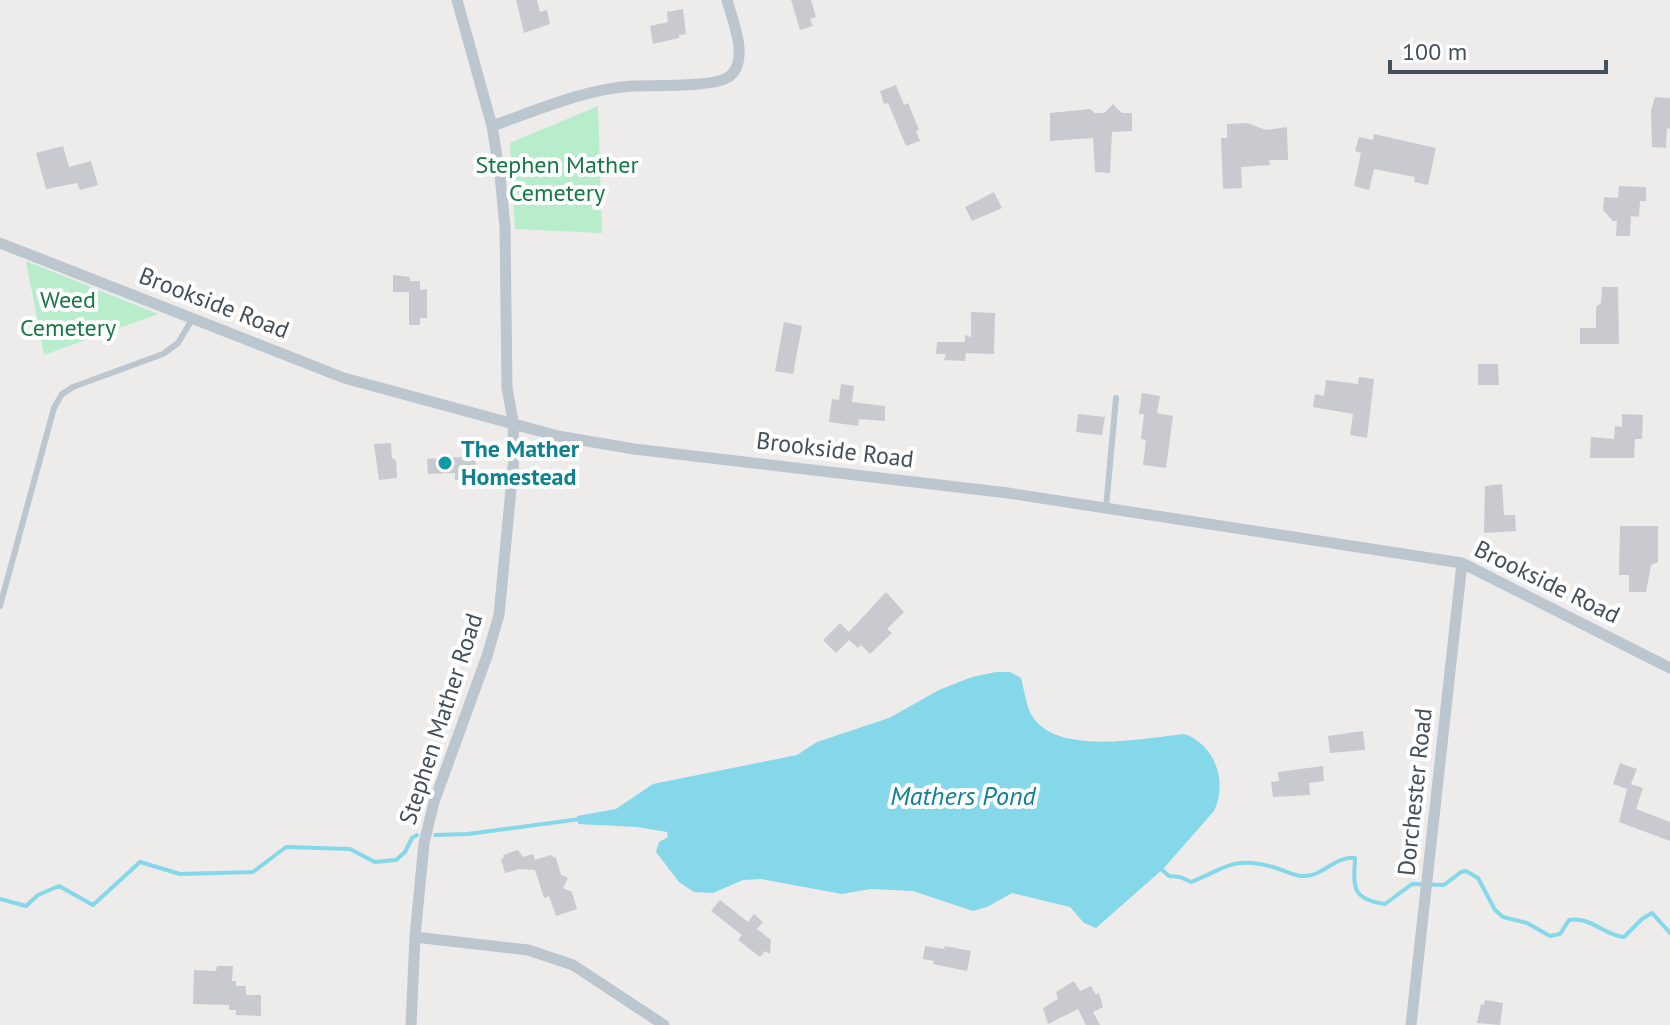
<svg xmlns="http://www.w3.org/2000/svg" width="1670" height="1025" viewBox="0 0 1670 1025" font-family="'PT Sans',sans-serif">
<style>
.green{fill:#b8edcb}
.water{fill:#85d7ea}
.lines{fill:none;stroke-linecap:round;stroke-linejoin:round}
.stream{stroke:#85d7ea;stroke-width:4}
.building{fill:#c8cad0}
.service{stroke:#bcc6ce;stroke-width:6}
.minor{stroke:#bcc6ce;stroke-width:11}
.culture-dot{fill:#0f9aa8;stroke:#fff;stroke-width:3}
.labels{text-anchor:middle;stroke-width:8;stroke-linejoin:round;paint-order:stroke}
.park-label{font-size:24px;fill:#177745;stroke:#fff}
.street-label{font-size:24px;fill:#444f58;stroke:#fff}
.culture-label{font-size:24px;font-weight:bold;fill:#0d838f;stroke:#fff;text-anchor:start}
.water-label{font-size:26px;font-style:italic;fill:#0d809a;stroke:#fff}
</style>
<rect width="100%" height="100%" fill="#eeebeb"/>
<path class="green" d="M 598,106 L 602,233 L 515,229 L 510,143 Z
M 26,261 L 158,314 L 44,355 Z"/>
<path class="water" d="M 996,672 L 1010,672 L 1021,678 C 1024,690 1026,704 1031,714 C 1054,757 1144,738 1184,734 C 1215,744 1228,782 1214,811 L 1163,869 L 1096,928 L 1084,923 L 1070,907 L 1012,893 L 987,907 L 973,911 L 913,891 L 870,889 L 842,894 L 761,879 L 743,880 L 713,893 L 694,892 L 679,882 L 656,852 L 659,842 L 668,837 L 667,832 L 637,827 L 578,824 L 577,816 L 616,809 L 653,784 L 797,755 L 817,742 L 889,718 L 939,690 L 972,677 Z"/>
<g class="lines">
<path class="stream" d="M 435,835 L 468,834 L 580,819
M 1160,868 L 1169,876 L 1180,877 L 1191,882 C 1226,868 1233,856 1273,867 C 1284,870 1293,876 1303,876 C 1323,877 1334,856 1355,858 C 1354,886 1350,899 1385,904 L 1412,884 L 1444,885 L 1461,872 L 1466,871 L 1478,878 L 1495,910 L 1503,917 L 1527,923 L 1550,936 L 1560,934 L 1569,920 C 1590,916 1604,935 1624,937 L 1642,919 L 1652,913 L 1670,933
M 0,899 L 26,906 L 38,895 L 59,886 L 93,905 L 140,862 L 180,874 L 253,872 L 286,847 L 350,849 L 375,862 L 396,860 L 405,852 L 412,838 L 417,835"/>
</g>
<path class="building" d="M 516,0 L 537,0 L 540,12 L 547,10 L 550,24 L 524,33 Z
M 791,0 L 811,0 L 816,17 L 810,19 L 813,26 L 800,30 Z
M 683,9 L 686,34 L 679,35 L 679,38 L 653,44 L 650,26 L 668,22 L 667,12 Z
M 896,85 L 904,105 L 908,103 L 919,130 L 916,131 L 920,141 L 906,146 L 888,103 L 884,104 L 880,91 Z
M 1655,97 L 1670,98 L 1670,129 L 1667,128 L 1666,148 L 1652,147 L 1651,111 Z
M 1113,104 L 1122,113 L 1132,113 L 1132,131 L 1112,132 L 1110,173 L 1095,172 L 1093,138 L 1050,141 L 1050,113 L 1090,109 L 1095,113 L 1104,113 Z
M 1247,123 L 1266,130 L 1287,127 L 1288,160 L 1269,160 L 1270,165 L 1241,167 L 1242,188 L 1223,189 L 1221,138 L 1227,138 L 1227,124 Z
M 1374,134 L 1436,148 L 1428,185 L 1414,182 L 1415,177 L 1374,169 L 1369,190 L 1354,186 L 1361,153 L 1355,151 L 1359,137 L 1373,140 Z
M 63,146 L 69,167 L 91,161 L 98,185 L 80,190 L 77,183 L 46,189 L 36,153 Z
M 1619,186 L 1646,187 L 1646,201 L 1640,201 L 1639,217 L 1631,216 L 1630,236 L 1616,236 L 1617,221 L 1613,221 L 1603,210 L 1604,197 L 1618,198 Z
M 994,192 L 1002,208 L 972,221 L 965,207 Z
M 393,275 L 410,277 L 410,281 L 420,281 L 420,290 L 427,289 L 427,318 L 420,318 L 420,325 L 409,325 L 409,292 L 393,292 Z
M 1602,287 L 1618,287 L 1619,344 L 1580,344 L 1580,328 L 1596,328 L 1596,307 L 1601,303 Z
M 971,312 L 995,313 L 994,354 L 966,353 L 965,361 L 944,360 L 946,354 L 936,354 L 937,342 L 965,342 L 965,335 L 971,337 Z
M 784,322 L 802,326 L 793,374 L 775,371 Z
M 1478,364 L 1498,364 L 1499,385 L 1478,385 Z
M 1359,377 L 1374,379 L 1367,438 L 1350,435 L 1353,414 L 1313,407 L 1315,394 L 1324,396 L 1326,380 L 1358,384 Z
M 841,384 L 854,386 L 852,402 L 885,406 L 885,421 L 859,419 L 858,426 L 829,422 L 832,399 L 839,400 Z
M 1142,393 L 1160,396 L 1157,413 L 1173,416 L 1166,468 L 1143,465 L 1146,440 L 1141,439 L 1144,414 L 1139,414 Z
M 1078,414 L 1105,417 L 1102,435 L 1076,432 Z
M 1622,414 L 1643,415 L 1642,439 L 1635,439 L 1634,458 L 1590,458 L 1591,437 L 1614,439 L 1615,426 L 1622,427 Z
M 391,443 L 392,458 L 396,460 L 397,478 L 379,480 L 374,444 Z
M 459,457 L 475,457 L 477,479 L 455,480 L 455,473 L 428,474 L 427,459 Z
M 1502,484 L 1504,515 L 1515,515 L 1516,531 L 1484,533 L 1485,486 Z
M 1620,526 L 1658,526 L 1658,562 L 1651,565 L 1646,592 L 1629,592 L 1629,575 L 1619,575 Z
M 886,592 L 904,612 L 887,629 L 892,633 L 870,654 L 861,645 L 858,648 L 849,640 L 836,653 L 823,640 L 840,623 L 849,632 Z
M 1363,731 L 1365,750 L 1330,753 L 1328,736 Z
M 1620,763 L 1637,769 L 1631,784 L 1643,788 L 1636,809 L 1670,822 L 1670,841 L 1619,822 L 1627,789 L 1613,784 Z
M 1323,766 L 1324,781 L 1309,783 L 1310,795 L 1273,797 L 1271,782 L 1279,781 L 1278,772 Z
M 518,850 L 523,857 L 533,854 L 535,860 L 550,855 L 556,858 L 561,875 L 568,878 L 563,888 L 572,892 L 577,909 L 556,916 L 549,896 L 544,898 L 535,870 L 520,869 L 505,873 L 501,859 L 504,858 L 503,855 Z
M 720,900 L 748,922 L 754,914 L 763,922 L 757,929 L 771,940 L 770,954 L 765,951 L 760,957 L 738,940 L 742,935 L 711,911 Z
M 925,946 L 944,949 L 945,946 L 971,951 L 967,971 L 933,964 L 934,961 L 923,959 Z
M 217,966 L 233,966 L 232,981 L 236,981 L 236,986 L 246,986 L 246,995 L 261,995 L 261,1016 L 236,1015 L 236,1010 L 229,1010 L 229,1005 L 193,1004 L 194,970 L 216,971 Z
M 1074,981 L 1080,991 L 1091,986 L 1096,995 L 1099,993 L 1103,1007 L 1093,1012 L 1100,1025 L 1086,1025 L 1078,1009 L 1048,1024 L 1043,1008 L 1058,999 L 1056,992 Z
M 1485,1000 L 1503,1003 L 1500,1025 L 1477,1023 L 1481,1004 L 1484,1005 Z"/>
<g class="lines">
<path class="service" d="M 1106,508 L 1116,398
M 0,606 L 54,408 L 62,394 L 73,387 L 163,354 L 178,343 L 193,318"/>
<path class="minor" d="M 492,126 C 538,110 584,89 633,86 C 654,85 715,88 730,76 C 750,59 732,20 727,0
M 0,243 L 344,378 L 558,436 L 634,449 L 1008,493 L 1462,563 L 1670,668
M 415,937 L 528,950 L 573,965 L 664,1025
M 411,1025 L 415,937 L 424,843 L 434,802 L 487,656 L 499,615 L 514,458 L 513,421 L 507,388 L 505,227 L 500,175 L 492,126 L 457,0
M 1411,1025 L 1462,563"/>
</g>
<circle class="culture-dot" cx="445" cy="463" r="8"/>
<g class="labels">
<g class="park-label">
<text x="557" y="173">Stephen Mather<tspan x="557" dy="28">Cemetery</tspan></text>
<text x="68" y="308">Weed<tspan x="68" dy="28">Cemetery</tspan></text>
</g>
<g class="street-label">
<text transform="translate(214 303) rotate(21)" y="8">Brookside Road</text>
<text transform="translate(835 450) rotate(7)" y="8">Brookside Road</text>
<text transform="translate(1547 582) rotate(26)" y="8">Brookside Road</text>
<text transform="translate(441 719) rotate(-72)" y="8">Stephen Mather Road</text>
<text transform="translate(1415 792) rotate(-84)" y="8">Dorchester Road</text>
</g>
<g class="culture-label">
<text x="461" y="457">The Mather<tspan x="461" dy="28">Homestead</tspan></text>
</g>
<g class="water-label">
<text x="963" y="805">Mathers Pond</text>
</g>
</g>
<path d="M1390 60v12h216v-12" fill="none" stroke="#444f58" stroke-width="4"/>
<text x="1402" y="60" font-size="24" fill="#444f58" stroke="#ffffff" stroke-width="6" paint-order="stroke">100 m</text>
</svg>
